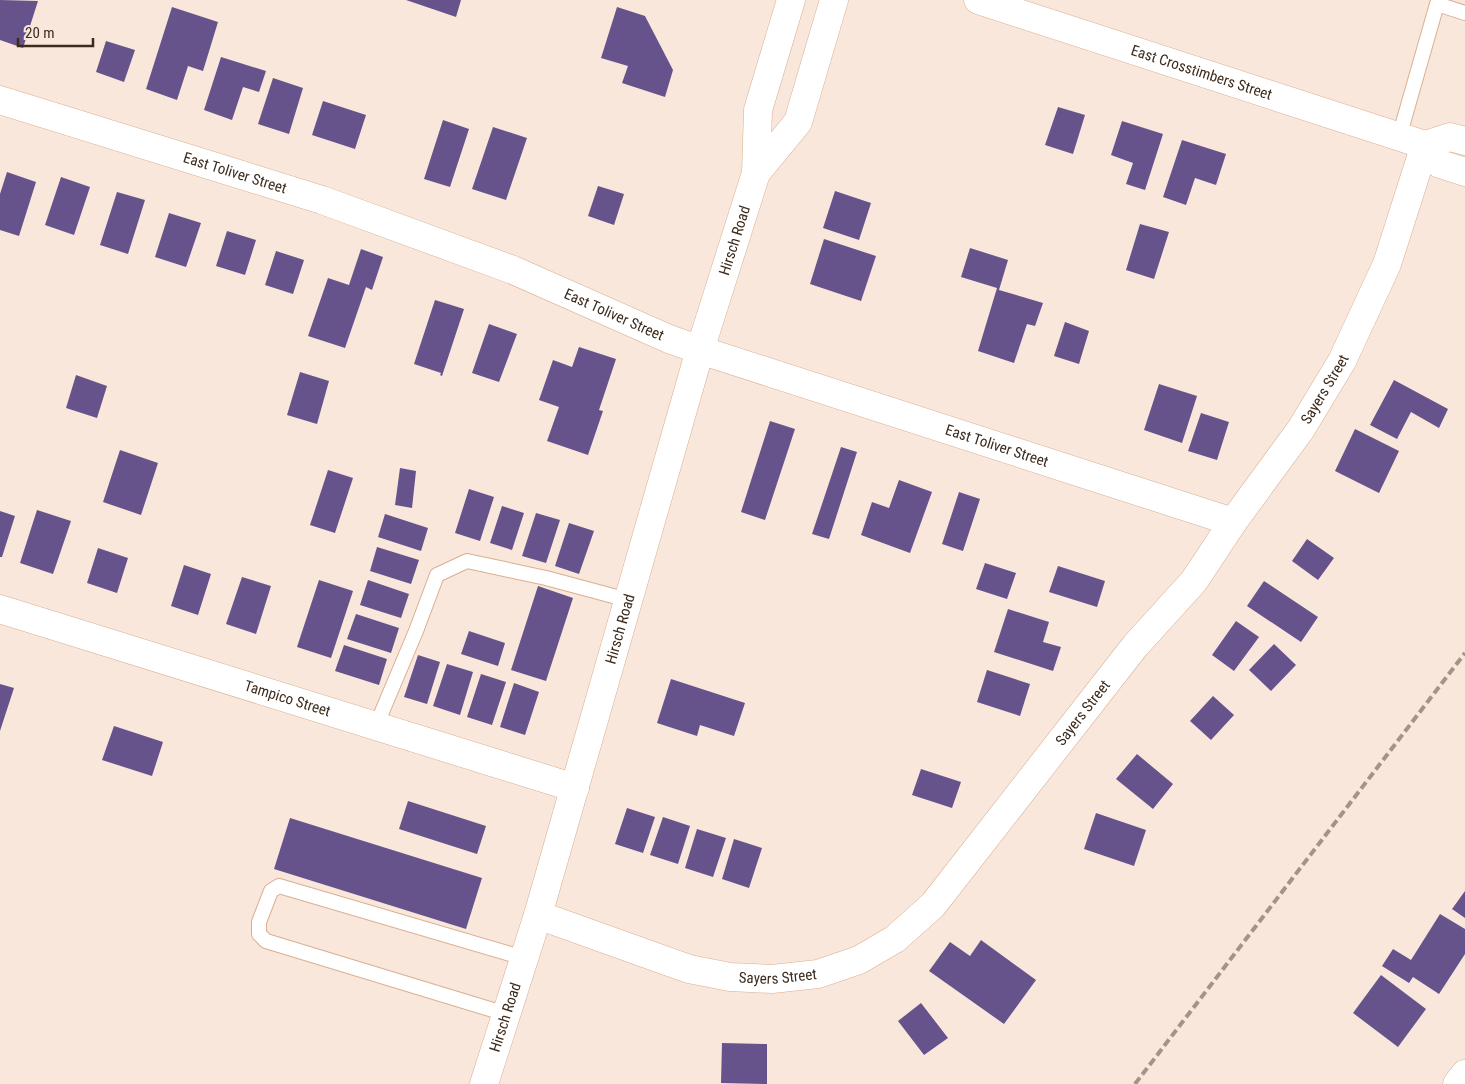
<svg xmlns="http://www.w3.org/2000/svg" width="1465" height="1084" viewBox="0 0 1465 1084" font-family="'Roboto Condensed',sans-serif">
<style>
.building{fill:#66538c}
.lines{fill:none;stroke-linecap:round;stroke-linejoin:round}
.service-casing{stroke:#d9af90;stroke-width:16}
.minor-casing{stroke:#d9af90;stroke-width:29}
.secondary-casing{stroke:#d9af90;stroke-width:29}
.service{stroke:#fff;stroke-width:14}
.minor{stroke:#fff;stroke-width:28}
.secondary{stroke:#fff;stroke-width:28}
.rail{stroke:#a49386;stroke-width:4;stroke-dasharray:8 4;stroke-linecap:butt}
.labels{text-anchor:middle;stroke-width:5;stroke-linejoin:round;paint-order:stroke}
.street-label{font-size:15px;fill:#3c2c1f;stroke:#f9e7db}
</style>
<rect width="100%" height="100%" fill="#f9e7db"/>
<path class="building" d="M 0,0 L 38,1 L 23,48 L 0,40 Z
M 406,0 L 461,0 L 456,17 Z
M 172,7 L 218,22 L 203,71 L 188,66 L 177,100 L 146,89 Z
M 617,7 L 645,16 L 673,70 L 665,97 L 622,83 L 628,66 L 601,58 Z
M 106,41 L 135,50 L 124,82 L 96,72 Z
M 221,57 L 266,71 L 259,92 L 243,87 L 232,120 L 204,110 Z
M 273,78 L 303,88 L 289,134 L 258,124 Z
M 323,101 L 366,115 L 355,149 L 312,135 Z
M 1058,107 L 1085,115 L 1073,154 L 1045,145 Z
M 443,120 L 469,129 L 450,187 L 424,179 Z
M 1122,121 L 1163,134 L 1145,190 L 1126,184 L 1133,163 L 1111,155 Z
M 493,127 L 527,138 L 506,200 L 472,189 Z
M 1182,140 L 1226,154 L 1216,185 L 1195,178 L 1186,205 L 1163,197 Z
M 7,172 L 36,182 L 19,236 L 0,230 L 0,194 Z
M 61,177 L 90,187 L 74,235 L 45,225 Z
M 598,186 L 624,194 L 614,225 L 588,216 Z
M 835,191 L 871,203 L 859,240 L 823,228 Z
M 117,192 L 145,200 L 128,254 L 100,245 Z
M 169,213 L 201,223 L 186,267 L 155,257 Z
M 1140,224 L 1169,232 L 1154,279 L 1126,270 Z
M 227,231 L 256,240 L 245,275 L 216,266 Z
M 824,239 L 876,256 L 861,301 L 810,284 Z
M 970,248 L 1008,260 L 999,290 L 1043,303 L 1035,326 L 1027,324 L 1014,363 L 978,351 L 997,288 L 961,277 Z
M 361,249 L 383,257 L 372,290 L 366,287 L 345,348 L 308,336 L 328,278 L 349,285 Z
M 276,251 L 304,260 L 293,294 L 265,285 Z
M 435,300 L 464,309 L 442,376 L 440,375 L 441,373 L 414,364 Z
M 1065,322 L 1089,331 L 1079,364 L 1054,356 Z
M 489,324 L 517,334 L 499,382 L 472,373 Z
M 579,347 L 616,359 L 599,410 L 603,411 L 588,455 L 547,441 L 559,407 L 539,400 L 553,360 L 572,367 Z
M 300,372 L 329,381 L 317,424 L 287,415 Z
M 76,375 L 107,386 L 97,418 L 66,408 Z
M 1394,380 L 1448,409 L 1439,428 L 1411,412 L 1397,439 L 1370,425 Z
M 1159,384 L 1197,396 L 1182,443 L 1144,430 Z
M 1201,413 L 1229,422 L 1217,460 L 1188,451 Z
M 770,421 L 795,429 L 765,520 L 741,512 Z
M 1355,429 L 1399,451 L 1379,493 L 1335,471 Z
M 841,447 L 857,452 L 829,539 L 812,534 Z
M 120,450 L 158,463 L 141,515 L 103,502 Z
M 400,468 L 416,471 L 412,508 L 395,505 Z
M 328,470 L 353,478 L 335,533 L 310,525 Z
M 899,480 L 932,492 L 910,553 L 861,535 L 872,502 L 889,508 Z
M 469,489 L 494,497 L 480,541 L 455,533 Z
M 959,492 L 980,499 L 963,551 L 942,544 Z
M 502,506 L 524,513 L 512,550 L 490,543 Z
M 37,510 L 71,521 L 53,574 L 20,563 Z
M 0,511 L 15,516 L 2,557 L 0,557 Z
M 536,513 L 560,520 L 546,563 L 522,556 Z
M 385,514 L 428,528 L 421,551 L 378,537 Z
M 569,523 L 594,531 L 579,574 L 555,566 Z
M 1307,539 L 1334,558 L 1318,580 L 1292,561 Z
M 377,547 L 419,560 L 411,584 L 370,571 Z
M 98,548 L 128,558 L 117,593 L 87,583 Z
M 985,563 L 1016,573 L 1007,599 L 976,589 Z
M 184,565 L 211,574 L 198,615 L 171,606 Z
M 1058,566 L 1105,581 L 1097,607 L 1049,592 Z
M 242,577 L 271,586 L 256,634 L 226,624 Z
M 319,580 L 353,591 L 331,658 L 297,647 Z
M 368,580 L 409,594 L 401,618 L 360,605 Z
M 1264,581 L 1318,617 L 1301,642 L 1247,606 Z
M 538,586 L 573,598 L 546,681 L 511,670 Z
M 1008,609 L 1049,622 L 1043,642 L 1061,647 L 1053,671 L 994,652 Z
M 356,614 L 399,628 L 391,653 L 347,639 Z
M 1236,621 L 1259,637 L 1234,671 L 1212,655 Z
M 469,631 L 505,643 L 498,666 L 461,654 Z
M 1274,644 L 1296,665 L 1271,691 L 1249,670 Z
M 344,645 L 387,659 L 379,685 L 335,671 Z
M 418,655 L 440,662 L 427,704 L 404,697 Z
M 447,664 L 473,672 L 460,715 L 433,706 Z
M 987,670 L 1030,684 L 1020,716 L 977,702 Z
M 481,674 L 506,682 L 492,725 L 467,717 Z
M 671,679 L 745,703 L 734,736 L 700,725 L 697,736 L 657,723 Z
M 514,683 L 539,692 L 525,735 L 500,727 Z
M 0,684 L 14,688 L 0,731 Z
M 1213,696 L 1234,715 L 1211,740 L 1190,721 Z
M 114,726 L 163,742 L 152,776 L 102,760 Z
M 1137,754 L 1173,784 L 1153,809 L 1116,779 Z
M 921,769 L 961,782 L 952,808 L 912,795 Z
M 408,801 L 486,826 L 477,854 L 399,829 Z
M 627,808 L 655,817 L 643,853 L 615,844 Z
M 1096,813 L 1146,830 L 1134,866 L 1084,849 Z
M 663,817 L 690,826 L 678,864 L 650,855 Z
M 290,818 L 482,878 L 466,929 L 274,869 Z
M 697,829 L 726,838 L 713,877 L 685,868 Z
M 734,839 L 762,848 L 749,888 L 722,879 Z
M 1465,891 L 1465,918 L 1452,909 Z
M 1440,914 L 1465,929 L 1465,954 L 1439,994 L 1413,977 L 1409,983 L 1382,966 L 1393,949 L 1411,960 Z
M 981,940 L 1036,980 L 1004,1024 L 929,971 L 950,942 L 970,956 Z
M 1381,975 L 1426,1009 L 1398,1047 L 1353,1013 Z
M 921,1003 L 948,1038 L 924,1055 L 898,1021 Z
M 722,1043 L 767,1044 L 767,1084 L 721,1083 Z"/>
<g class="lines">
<g class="service-casing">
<path id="service" d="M 1399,137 L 1437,4 L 1465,13
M 376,726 L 416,631 L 437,575 L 467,561 L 546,578 L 628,600
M 506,1014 L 266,941 L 259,934 L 259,922 L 271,891 L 279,886 L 524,958"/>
</g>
<g class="minor-casing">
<g id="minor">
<path id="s1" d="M 0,100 L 322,200 L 513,270 L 669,339 L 700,350 L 1233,522"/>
<path id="s2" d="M 0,609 L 575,788"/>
<path id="s3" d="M 538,915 L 689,969 L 730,977 L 772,979 L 818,974 L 859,960 L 895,939 L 933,905 L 1135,646 L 1194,581 L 1233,522 L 1301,429 L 1342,361 L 1387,264 L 1425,145"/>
<path d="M 1457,1084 L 1465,1074"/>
</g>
</g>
<g class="secondary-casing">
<g id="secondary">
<path id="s4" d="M 978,0 L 1425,145 L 1440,164 L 1465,172"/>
<path d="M 1425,145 L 1450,137 L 1465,141"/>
<path d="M 756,173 L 798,122 L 834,0"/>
<path id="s5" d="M 484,1084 L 538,915 L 700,350 L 756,173 L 758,110 L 791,0"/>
</g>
</g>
<use href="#service" class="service"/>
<use href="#minor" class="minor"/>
<use href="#secondary" class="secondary"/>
<path class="rail" d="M 1135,1084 L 1465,653"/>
</g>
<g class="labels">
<g class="street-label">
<text dy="5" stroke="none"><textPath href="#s4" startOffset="235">East Crosstimbers Street</textPath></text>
<text dy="5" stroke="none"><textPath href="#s1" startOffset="246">East Toliver Street</textPath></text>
<text dy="5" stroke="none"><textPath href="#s5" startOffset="880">Hirsch Road</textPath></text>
<text dy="5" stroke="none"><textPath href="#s1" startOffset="651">East Toliver Street</textPath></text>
<text dy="5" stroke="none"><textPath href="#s3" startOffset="1075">Sayers Street</textPath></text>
<text dy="5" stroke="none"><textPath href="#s1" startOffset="1056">East Toliver Street</textPath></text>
<text dy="5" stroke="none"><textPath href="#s5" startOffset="475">Hirsch Road</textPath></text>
<text dy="5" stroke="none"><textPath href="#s2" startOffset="301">Tampico Street</textPath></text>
<text dy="5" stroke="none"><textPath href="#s3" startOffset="670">Sayers Street</textPath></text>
<text dy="5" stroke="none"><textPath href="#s3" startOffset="250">Sayers Street</textPath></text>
<text dy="5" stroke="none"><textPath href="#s5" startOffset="70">Hirsch Road</textPath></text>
</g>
</g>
<path d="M18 38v8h75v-8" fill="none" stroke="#3c2c1f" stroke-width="2.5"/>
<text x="25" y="38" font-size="15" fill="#3c2c1f" stroke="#f9e7db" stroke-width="4" paint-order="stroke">20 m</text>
</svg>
